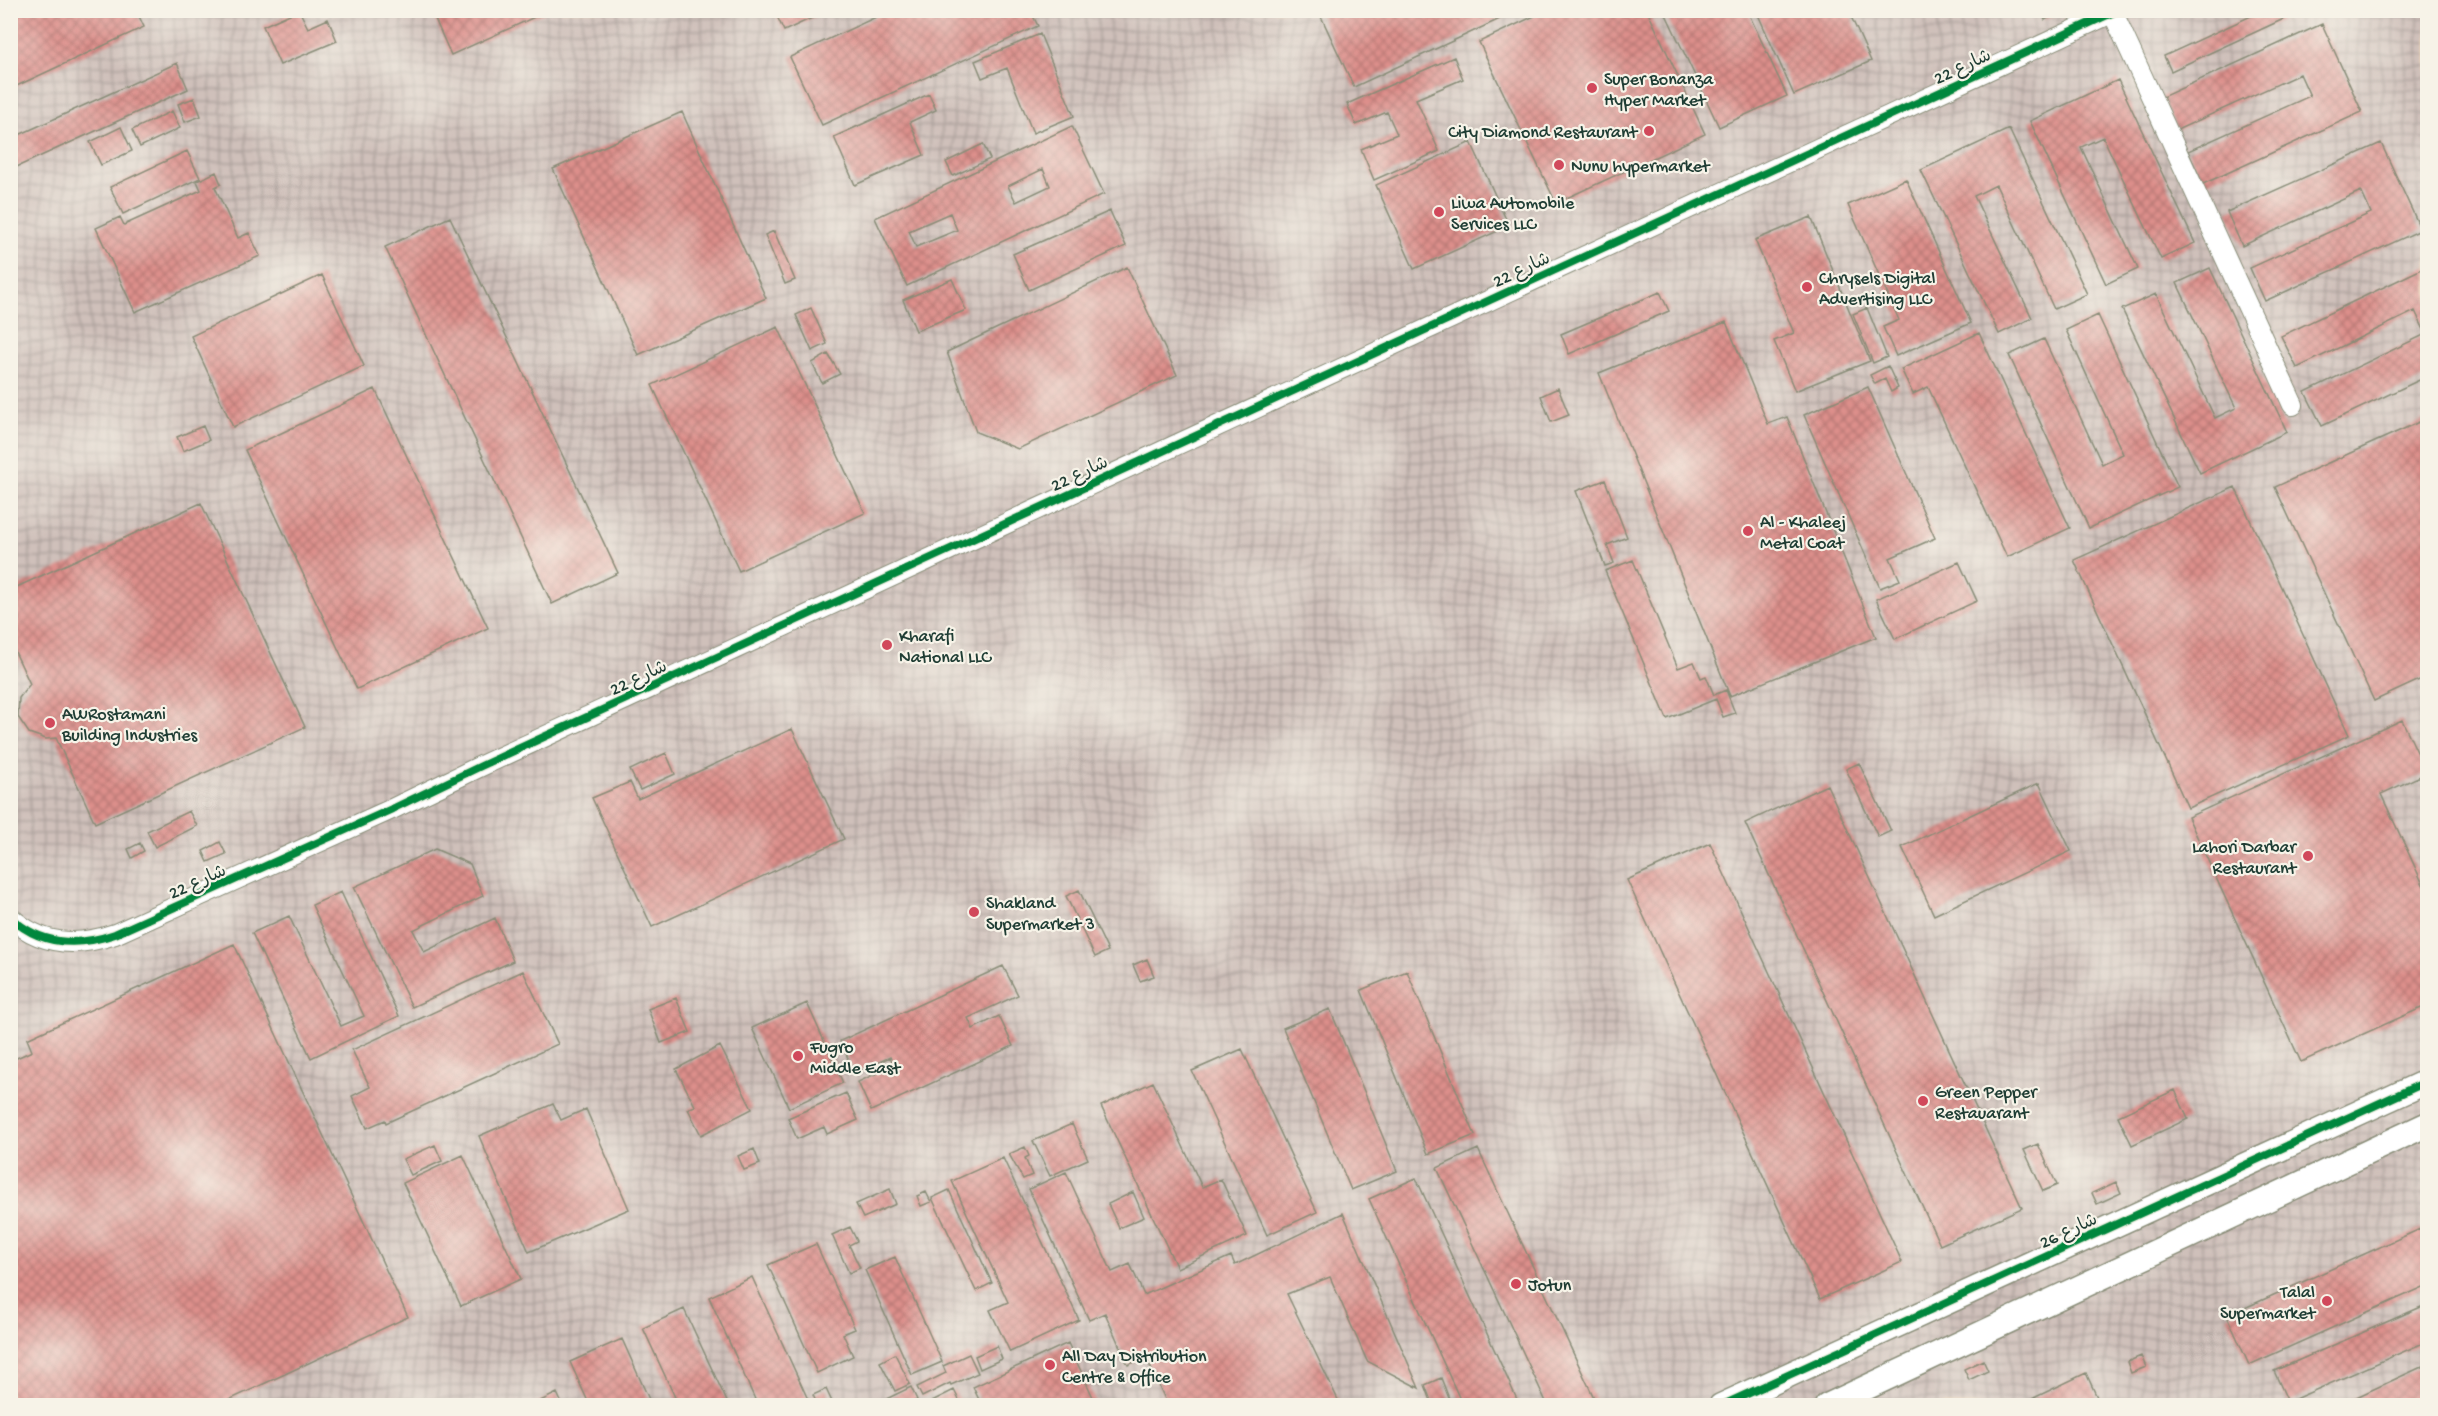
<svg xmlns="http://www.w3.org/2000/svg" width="2438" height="1416" viewBox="0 0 2438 1416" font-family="'Gochi Hand','Playpen Sans Arabic',sans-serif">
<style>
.industrial{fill:url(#industrial-grid)}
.building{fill:url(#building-cross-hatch);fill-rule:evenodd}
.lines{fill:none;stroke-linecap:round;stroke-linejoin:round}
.minor-casing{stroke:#888c77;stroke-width:22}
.tertiary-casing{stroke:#888c77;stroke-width:27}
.minor{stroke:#fff;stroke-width:20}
.tertiary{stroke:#fff;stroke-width:24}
.cycleway-casing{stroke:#f7f3e8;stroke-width:11}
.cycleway{stroke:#00873e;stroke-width:8}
.poi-dot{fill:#d1495b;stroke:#f7f3e8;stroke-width:2}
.labels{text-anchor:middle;stroke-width:4.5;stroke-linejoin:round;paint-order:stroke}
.street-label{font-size:18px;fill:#1f3d34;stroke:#f7f3e8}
.poi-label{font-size:18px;fill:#1f3d34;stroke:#f7f3e8;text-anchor:start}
</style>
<defs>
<pattern id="industrial-grid" width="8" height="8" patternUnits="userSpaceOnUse" patternTransform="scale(1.5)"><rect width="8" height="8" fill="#cfc0ba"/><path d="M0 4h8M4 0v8" fill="none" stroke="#a79d98"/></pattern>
<pattern id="building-cross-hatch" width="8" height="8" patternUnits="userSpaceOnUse" patternTransform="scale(1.5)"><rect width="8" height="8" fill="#dd8f8b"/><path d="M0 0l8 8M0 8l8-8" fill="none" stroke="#b37672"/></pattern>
</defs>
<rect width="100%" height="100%" fill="#f7f3e8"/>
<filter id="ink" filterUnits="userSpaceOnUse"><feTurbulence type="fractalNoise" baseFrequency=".0167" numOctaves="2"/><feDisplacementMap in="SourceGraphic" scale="12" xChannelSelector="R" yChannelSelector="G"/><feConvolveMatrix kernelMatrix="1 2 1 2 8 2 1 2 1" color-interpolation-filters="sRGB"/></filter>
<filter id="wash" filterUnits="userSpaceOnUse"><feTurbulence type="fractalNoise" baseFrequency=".008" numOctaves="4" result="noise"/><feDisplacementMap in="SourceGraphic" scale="24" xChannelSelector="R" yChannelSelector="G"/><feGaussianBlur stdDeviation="1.35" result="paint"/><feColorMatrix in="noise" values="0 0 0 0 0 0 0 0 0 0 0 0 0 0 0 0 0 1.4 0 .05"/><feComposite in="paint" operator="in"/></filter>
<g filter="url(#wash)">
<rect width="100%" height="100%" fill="#f2daba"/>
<path class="industrial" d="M 10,11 L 2427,11 L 2427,1405 L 11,1405 Z"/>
<g id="blocks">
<path class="building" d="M 10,10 L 136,10 L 144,27 L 10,89 Z
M 299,10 L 308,28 L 328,19 L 337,41 L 280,65 L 263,26 Z
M 431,10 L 550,10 L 451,55 Z
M 774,10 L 829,10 L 784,31 Z
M 891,10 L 1030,10 L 1038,26 L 822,125 L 790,57 Z
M 1318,10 L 1519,10 L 1354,87 Z
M 1547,10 L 1647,10 L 1705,134 L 1556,203 L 1479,42 Z
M 1664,10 L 1747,10 L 1787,96 L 1719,127 Z
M 1756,10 L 1848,10 L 1871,61 L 1794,95 Z
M 2040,10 L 2063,10 L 2045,20 Z
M 2264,10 L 2285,10 L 2288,17 L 2171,71 L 2164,56 Z
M 2322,24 L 2362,112 L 2203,184 L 2188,151 L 2310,96 L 2300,74 L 2177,130 L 2162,97 Z
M 1040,34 L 1074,116 L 1033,133 L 1007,68 L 982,78 L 975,61 Z
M 1454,57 L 1463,79 L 1416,99 L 1439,151 L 1374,180 L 1361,149 L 1397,134 L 1387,112 L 1356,125 L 1347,104 Z
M 177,63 L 188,89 L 10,170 L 10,139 Z
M 2118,80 L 2195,243 L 2161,259 L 2103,137 L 2081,147 L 2138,269 L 2106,284 L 2030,121 Z
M 929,94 L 936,110 L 910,122 L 924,155 L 855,185 L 834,137 Z
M 194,98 L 201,116 L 185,122 L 178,104 Z
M 172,111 L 180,128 L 140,147 L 132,130 Z
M 682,112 L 766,298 L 638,355 L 553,169 Z
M 1072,126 L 1104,194 L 907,286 L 875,218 ZM 1043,169 L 1050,186 L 1016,202 L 1008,186 ZM 950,213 L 957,230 L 916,247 L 909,231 Z
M 121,127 L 132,151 L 101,165 L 90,142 Z
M 2009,129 L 2087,294 L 2054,309 L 1996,185 L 1974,196 L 2032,318 L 1999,334 L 1921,170 Z
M 1471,142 L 1509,226 L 1414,269 L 1376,185 Z
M 2381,143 L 2421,230 L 2265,301 L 2250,268 L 2371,213 L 2361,191 L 2242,246 L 2227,212 Z
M 983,144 L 990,159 L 953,176 L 946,162 Z
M 187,151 L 200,178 L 123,214 L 110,187 Z
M 216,172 L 221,184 L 215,187 L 238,238 L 249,233 L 260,256 L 135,312 L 96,228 L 120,217 L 124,225 L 201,190 L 197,181 Z
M 1906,179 L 1971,323 L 1896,356 L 1883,327 L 1899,320 L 1848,205 Z
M 1110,211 L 1126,246 L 1029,290 L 1013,254 Z
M 450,217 L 618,573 L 552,604 L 385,247 Z
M 1811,217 L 1870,361 L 1795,391 L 1774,341 L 1794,333 L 1755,240 Z
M 774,231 L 795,280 L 785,284 L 765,235 Z
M 2428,266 L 2428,376 L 2322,426 L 2305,392 L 2426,334 L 2415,311 L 2297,368 L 2281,336 Z
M 1127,267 L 1177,375 L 1018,449 L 976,432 L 947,352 Z
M 2210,268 L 2287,432 L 2200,473 L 2122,309 L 2156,294 L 2215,418 L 2236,408 L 2177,283 Z
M 322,275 L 364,366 L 233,427 L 191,336 Z
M 952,279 L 966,310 L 916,331 L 903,300 Z
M 1660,292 L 1669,311 L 1569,354 L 1561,334 Z
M 811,308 L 827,344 L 812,351 L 796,315 Z
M 1867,308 L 1887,357 L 1873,363 L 1853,314 Z
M 2098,315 L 2178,487 L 2089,528 L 2009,355 L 2044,339 L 2102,464 L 2123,454 L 2066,330 Z
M 1726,322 L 1768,424 L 1787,417 L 1876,637 L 1730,696 L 1599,373 Z
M 778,327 L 865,513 L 739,571 L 652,385 Z
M 1979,333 L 2070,528 L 2007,557 L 1928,387 L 1913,394 L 1901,369 Z
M 828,354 L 840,374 L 822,383 L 812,363 Z
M 1888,366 L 1898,388 L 1891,392 L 1885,379 L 1875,384 L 1870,375 Z
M 1868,387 L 1935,538 L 1890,558 L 1900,580 L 1880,588 L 1804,415 Z
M 1558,388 L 1569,415 L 1551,422 L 1541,396 Z
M 375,389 L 488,628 L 357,689 L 245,450 Z
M 2428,418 L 2428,676 L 2374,701 L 2275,487 Z
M 203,426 L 209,440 L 183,451 L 177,437 Z
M 1605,480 L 1627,537 L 1607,545 L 1614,563 L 1605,566 L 1576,491 Z
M 2235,487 L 2349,735 L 2188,808 L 2074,560 Z
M 201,503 L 305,727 L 95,823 L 56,738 L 46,739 L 29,733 L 18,717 L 19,698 L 30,684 L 10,641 L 10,590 Z
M 1633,560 L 1678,668 L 1694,662 L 1701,678 L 1706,676 L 1714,695 L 1726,690 L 1735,713 L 1723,717 L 1716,699 L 1667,719 L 1605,571 Z
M 1959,562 L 1977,601 L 1895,639 L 1876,599 Z
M 2402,720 L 2427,773 L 2381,794 L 2428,895 L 2428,1005 L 2301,1062 L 2188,817 Z
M 792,729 L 844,839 L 652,927 L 592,798 L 630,782 L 638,799 Z
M 666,753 L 675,774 L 640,790 L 630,770 Z
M 1859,763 L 1891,831 L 1878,837 L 1846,769 Z
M 2039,783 L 2071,851 L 1934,915 L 1902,847 Z
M 1827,785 L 2022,1208 L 1940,1245 L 1745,823 Z
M 189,811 L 197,826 L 155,847 L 147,831 Z
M 220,842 L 226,854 L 208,862 L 203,851 Z
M 140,843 L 144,851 L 132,858 L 128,849 Z
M 1710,843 L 1902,1262 L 1820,1299 L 1627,880 Z
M 435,849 L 470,864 L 483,896 L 413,930 L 424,952 L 495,918 L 513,961 L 412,1007 L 354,887 Z
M 1079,890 L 1108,951 L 1095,957 L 1066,896 Z
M 341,892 L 399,1016 L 311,1058 L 252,933 L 289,916 L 341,1026 L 364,1016 L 312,905 Z
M 234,944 L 408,1317 L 216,1406 L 10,1406 L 10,1061 L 32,1051 L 27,1039 Z
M 1147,959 L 1154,976 L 1140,981 L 1133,965 Z
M 1003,966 L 1018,995 L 968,1018 L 973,1029 L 999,1016 L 1013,1046 L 871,1111 L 858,1082 L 894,1065 L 890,1057 L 855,1073 L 840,1041 Z
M 523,971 L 558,1044 L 386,1123 L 385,1120 L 367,1128 L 352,1096 L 370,1087 L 352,1050 Z
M 1407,971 L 1475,1135 L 1428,1154 L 1361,990 Z
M 676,998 L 690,1032 L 661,1043 L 648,1009 Z
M 807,1003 L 843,1083 L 789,1108 L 752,1028 Z
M 1330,1009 L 1397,1171 L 1351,1190 L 1283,1028 Z
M 720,1046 L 752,1109 L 701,1135 L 688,1109 L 695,1106 L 676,1069 Z
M 1242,1049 L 1317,1212 L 1267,1235 L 1192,1071 Z
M 1153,1082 L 1202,1187 L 1221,1179 L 1247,1236 L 1177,1268 L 1101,1106 Z
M 2175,1090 L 2188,1119 L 2132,1145 L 2118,1116 Z
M 846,1093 L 858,1120 L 827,1134 L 824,1127 L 797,1139 L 788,1118 Z
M 553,1104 L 561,1120 L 586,1109 L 629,1209 L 529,1252 L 479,1136 Z
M 1072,1124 L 1088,1159 L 1050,1176 L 1033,1141 Z
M 2038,1144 L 2057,1185 L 2043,1191 L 2024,1150 Z
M 435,1145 L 442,1161 L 411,1175 L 403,1159 Z
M 1025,1147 L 1029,1156 L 1025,1158 L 1032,1175 L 1023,1179 L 1009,1154 Z
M 754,1149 L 760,1164 L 744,1170 L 738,1156 Z
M 1478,1149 L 1595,1400 L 1583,1406 L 1548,1406 L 1437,1168 Z
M 463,1155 L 521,1279 L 461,1306 L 403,1183 Z
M 1003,1158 L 1079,1320 L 1010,1352 L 990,1310 L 1008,1302 L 952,1181 Z
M 1066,1172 L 1112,1272 L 1130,1264 L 1144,1295 L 1231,1256 L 1235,1265 L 1343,1213 L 1419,1388 L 1367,1361 L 1330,1277 L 1287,1294 L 1341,1406 L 1168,1406 L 1146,1357 L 1128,1365 L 1105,1313 L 1089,1320 L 1029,1189 Z
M 1416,1178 L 1520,1406 L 1463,1406 L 1369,1199 Z
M 2116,1182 L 2121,1193 L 2097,1204 L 2092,1193 Z
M 890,1189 L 896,1204 L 863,1218 L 856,1204 Z
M 949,1190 L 992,1283 L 976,1291 L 932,1198 Z
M 926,1192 L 931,1202 L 921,1206 L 917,1196 Z
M 1133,1192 L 1144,1217 L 1119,1228 L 1108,1204 Z
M 850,1227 L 857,1241 L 849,1245 L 860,1268 L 849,1273 L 832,1235 Z
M 2420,1229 L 2428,1245 L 2428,1285 L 2249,1365 L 2227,1316 Z
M 816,1244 L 855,1329 L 843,1334 L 853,1356 L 817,1373 L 768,1265 Z
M 895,1257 L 942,1362 L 912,1375 L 865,1270 Z
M 752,1277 L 811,1406 L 758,1406 L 709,1297 Z
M 2428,1304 L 2428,1341 L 2288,1402 L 2274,1371 Z
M 684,1309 L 729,1406 L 679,1406 L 643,1328 Z
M 622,1339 L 652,1406 L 590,1406 L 570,1362 Z
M 1068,1343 L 1097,1406 L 982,1406 L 973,1387 Z
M 997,1346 L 1002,1359 L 980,1369 L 975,1356 Z
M 895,1354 L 910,1384 L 895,1391 L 880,1362 Z
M 969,1354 L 978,1373 L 951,1385 L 950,1383 L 922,1397 L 917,1387 L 946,1373 L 943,1366 Z
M 2141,1356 L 2146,1367 L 2131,1373 L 2127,1362 Z
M 1983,1360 L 1988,1371 L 1969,1380 L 1964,1369 Z
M 2428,1364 L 2428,1402 L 2421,1406 L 2337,1406 Z
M 2086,1373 L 2101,1406 L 2017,1406 Z
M 1441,1378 L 1452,1406 L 1433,1406 L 1425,1385 Z
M 911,1387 L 917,1400 L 906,1406 L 872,1406 Z
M 826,1389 L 834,1406 L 818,1406 L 813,1395 Z
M 954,1390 L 962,1406 L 922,1406 Z
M 557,1393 L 563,1406 L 530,1406 Z"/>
</g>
</g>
<g filter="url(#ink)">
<use href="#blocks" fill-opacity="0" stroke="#888c77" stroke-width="1.5"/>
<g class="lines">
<g class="minor-casing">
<path id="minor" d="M 2113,13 L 2293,405
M 10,917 C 41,946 77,947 115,934 L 392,809 L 481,766 L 2118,10"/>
</g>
<g class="tertiary-casing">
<path id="tertiary" d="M 1721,1406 L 2428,1081
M 1827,1406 L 2428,1124"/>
</g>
<use href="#minor" class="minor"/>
<use href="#tertiary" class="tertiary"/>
<g class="cycleway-casing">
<path id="cycleway" d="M 10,917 C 41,946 77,947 115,934 L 392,809 L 481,766 L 2118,10
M 1721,1406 L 2428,1081"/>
</g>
<use href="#cycleway" class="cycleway"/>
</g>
</g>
<g class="poi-dot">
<circle cx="1592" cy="88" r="6"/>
<circle cx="1649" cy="131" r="6"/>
<circle cx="1559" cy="165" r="6"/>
<circle cx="1439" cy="212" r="6"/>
<circle cx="1807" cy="287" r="6"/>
<circle cx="1748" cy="531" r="6"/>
<circle cx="887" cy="645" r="6"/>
<circle cx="50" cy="723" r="6"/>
<circle cx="2308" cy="856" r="6"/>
<circle cx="974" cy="912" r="6"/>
<circle cx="798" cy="1056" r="6"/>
<circle cx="1923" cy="1101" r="6"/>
<circle cx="1516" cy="1284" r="6"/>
<circle cx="2327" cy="1301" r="6"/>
<circle cx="1050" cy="1365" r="6"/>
</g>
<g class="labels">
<g class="street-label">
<text transform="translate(1962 66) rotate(-25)" y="6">شارع 22</text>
<text transform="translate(1521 269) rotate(-25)" y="6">شارع 22</text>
<text transform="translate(1079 473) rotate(-25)" y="6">شارع 22</text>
<text transform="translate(638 677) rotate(-25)" y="6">شارع 22</text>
<text transform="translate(197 881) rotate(-24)" y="6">شارع 22</text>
<text transform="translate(2068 1230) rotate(-25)" y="6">شارع 26</text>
</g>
<g class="poi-label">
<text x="1604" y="84">Super Bonanza<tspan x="1604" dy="21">Hyper Market</tspan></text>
<text x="1637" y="137" text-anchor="end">City Diamond Restaurant</text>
<text x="1571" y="171">Nunu hypermarket</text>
<text x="1451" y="208">Liwa Automobile<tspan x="1451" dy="21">Services LLC</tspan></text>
<text x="1819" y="283">Chrysels Digital<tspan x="1819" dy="21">Advertising LLC</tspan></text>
<text x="1760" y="527">Al - Khaleej<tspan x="1760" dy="21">Metal Coat</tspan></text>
<text x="899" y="641">Kharafi<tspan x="899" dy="21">National LLC</tspan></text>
<text x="62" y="719">AWRostamani<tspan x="62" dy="21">Building Industries</tspan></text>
<text x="2296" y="852" text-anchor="end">Lahori Darbar<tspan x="2296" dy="21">Restaurant</tspan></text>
<text x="986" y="908">Shakland<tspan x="986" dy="21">Supermarket 3</tspan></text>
<text x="810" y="1052">Fugro<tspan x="810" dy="21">Middle East</tspan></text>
<text x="1935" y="1097">Green Pepper<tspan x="1935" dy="21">Restauarant</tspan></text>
<text x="1528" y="1290">Jotun</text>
<text x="2315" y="1297" text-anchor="end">Talal<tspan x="2315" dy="21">Supermarket</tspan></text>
<text x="1062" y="1361">All Day Distribution<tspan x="1062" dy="21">Centre &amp; Office</tspan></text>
</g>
</g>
<rect width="2438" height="1416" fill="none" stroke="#f7f3e8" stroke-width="36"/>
</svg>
